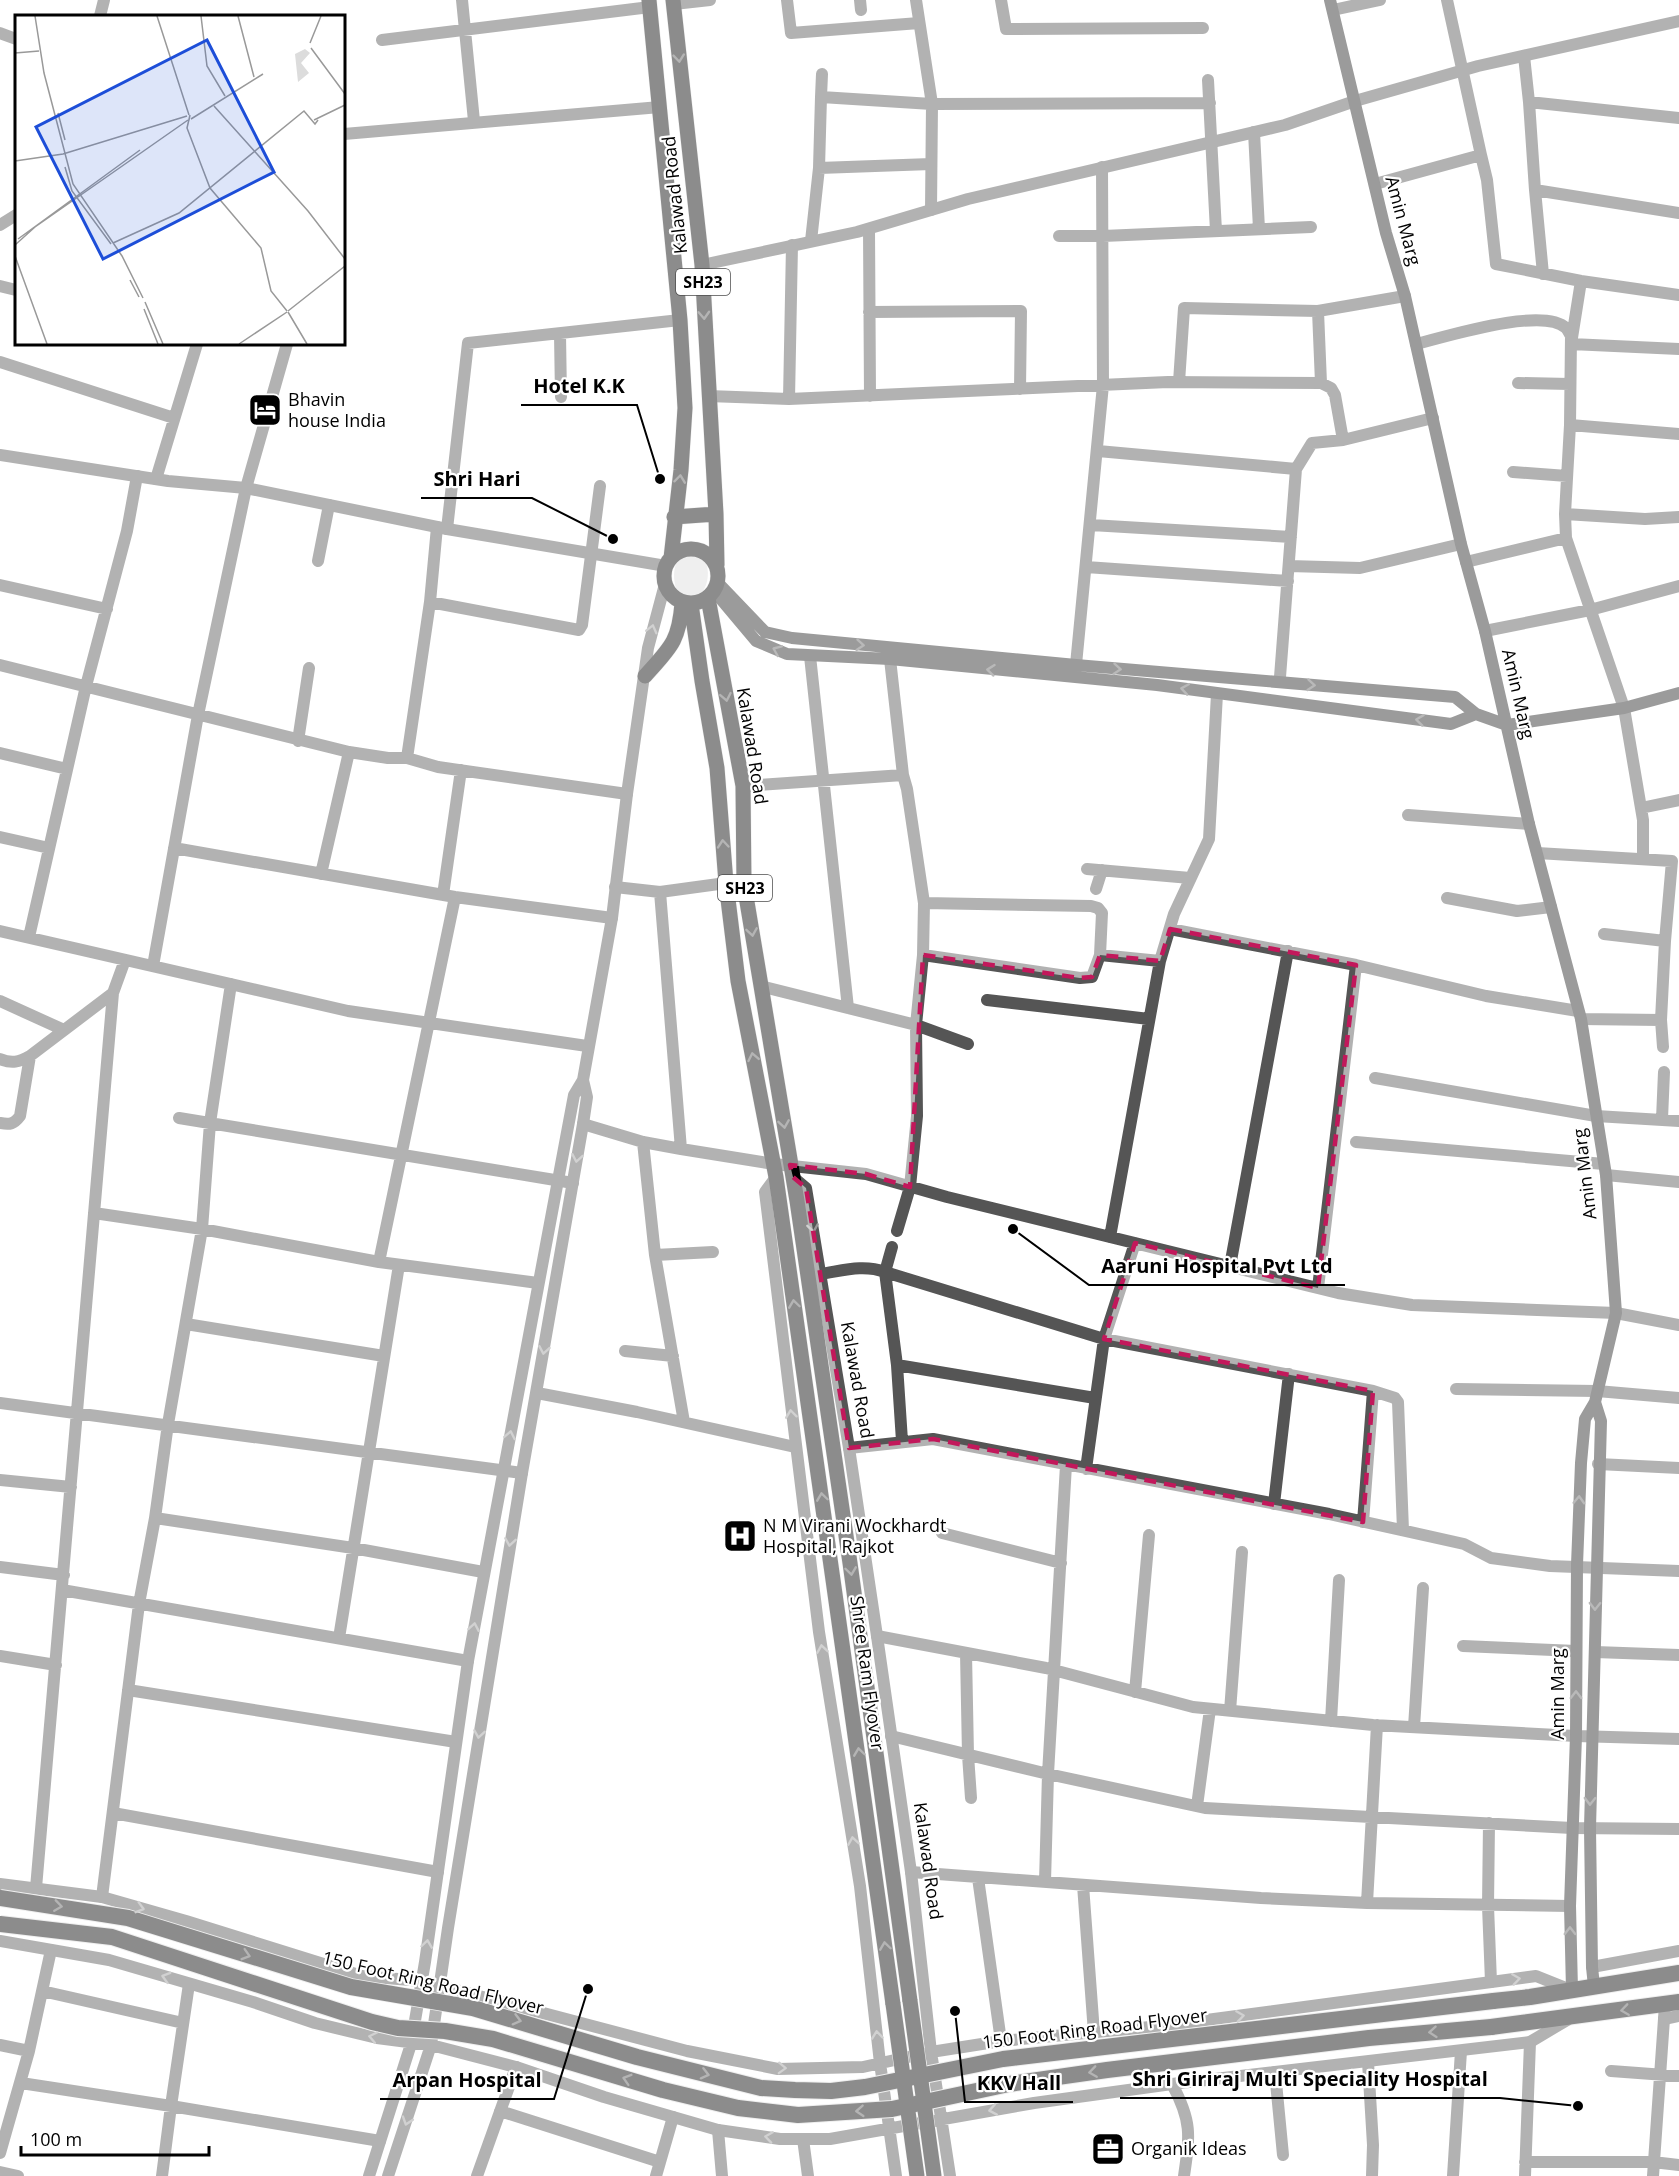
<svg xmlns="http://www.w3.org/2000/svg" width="1679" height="2176" viewBox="0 0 1679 2176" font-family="'Open Sans',sans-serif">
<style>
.green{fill:#dcdcdc}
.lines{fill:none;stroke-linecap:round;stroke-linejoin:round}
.primary-casing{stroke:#dbdbdb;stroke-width:16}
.trunk-casing{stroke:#dbdbdb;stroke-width:18}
.minor{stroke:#555;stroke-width:12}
.tertiary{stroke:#555;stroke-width:12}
.secondary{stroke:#222;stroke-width:12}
.primary{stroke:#000;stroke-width:15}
.trunk{stroke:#000;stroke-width:16}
.primary-bridge-casing{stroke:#dbdbdb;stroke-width:16;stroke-linecap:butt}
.trunk-bridge-casing{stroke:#dbdbdb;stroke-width:18;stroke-linecap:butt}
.primary-bridge{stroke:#000;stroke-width:15}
.trunk-bridge{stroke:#000;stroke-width:16}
.oneway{stroke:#595959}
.oneway2{stroke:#999}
.oneway3{stroke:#646464}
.marked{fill:none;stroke:#c2185b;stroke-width:4.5;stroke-dasharray:12 8;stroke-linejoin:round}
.labels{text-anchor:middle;stroke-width:4.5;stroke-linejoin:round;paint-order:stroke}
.shield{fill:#fff;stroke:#4c4c4c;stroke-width:1.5}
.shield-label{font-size:16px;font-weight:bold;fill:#000}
.street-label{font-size:18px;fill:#000;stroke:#fff}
.poi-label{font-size:18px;fill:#000;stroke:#fff;text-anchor:start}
.inset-road{fill:none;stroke:#999;stroke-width:1.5}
.view{fill:#1d4ed8;fill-opacity:0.15;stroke:#1d4ed8;stroke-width:3}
.inset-edge{fill:none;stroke:#000;stroke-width:3}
.leader{fill:none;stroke:#000;stroke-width:2}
.callout-dot{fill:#000;stroke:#fff;stroke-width:2}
.callout-label{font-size:20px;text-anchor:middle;font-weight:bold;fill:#000;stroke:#fff;stroke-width:4.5;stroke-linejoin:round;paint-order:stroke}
</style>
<rect width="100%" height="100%" fill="#fff"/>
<path class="green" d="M 691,549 C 713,554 713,590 694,599 L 684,599 L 678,595 C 671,576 672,558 691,549 Z"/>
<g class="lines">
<g class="primary-casing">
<path id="primary" d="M 649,0 L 680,320 L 685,408 L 681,470 L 671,558
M 673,0 L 702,265 L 716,514 L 717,565
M 674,517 L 716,514
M664 576a27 27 0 1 1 54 0a27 27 0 1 1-54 0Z
M 708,598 L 743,786 L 744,884 L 797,1201 L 850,1563 L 910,2001
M 691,604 L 702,681 L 717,768 L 726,883 L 738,981 L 776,1177 L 893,2004
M 645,676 C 670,648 679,642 682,603"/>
</g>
<g class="trunk-casing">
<path id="trunk" d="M 1493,2001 L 1530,1997 L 1679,1973
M 1491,2027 L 1679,2002"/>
</g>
<path class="minor" d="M 462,0 L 474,121
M 787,0 L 791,33 L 919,23
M 860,0 L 861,10
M 916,0 L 932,104 L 931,210
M 1001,0 L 1006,29 L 1203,28
M 674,4 L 710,0
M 1333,10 L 1380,0
M 100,16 L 104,0
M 382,40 L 650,7
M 1524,56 L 1529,102 L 1679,118
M 1208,80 L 1216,231
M 821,97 L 822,74
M 1529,102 L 1535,190 L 1543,274
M 1254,132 L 1259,229
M 1481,155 L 1487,180 L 1496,264 L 1581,281 L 1679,295
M 819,168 L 931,164
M 1375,184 L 1481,155 L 1447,0
M 1535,190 L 1679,213
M 0,225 L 16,215
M 869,229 L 870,396
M 1059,236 L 1103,236 L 1311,227
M 811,241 L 819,168 L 821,97 L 932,104 L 1210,103
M 1581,281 L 1571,344 L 1679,349
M 0,286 L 16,290
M 1318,311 L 1321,383
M 869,312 L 1021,311 L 1020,389
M 560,334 L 561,397
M 1416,344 C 1445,337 1543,306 1566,328 C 1568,330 1569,333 1571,336 L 1570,425 L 1565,514 L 1566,538 L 1624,708 L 1643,820 L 1643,858
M 0,362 L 174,418
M 1179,382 L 1184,308 L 1318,311 L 1405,296
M 1518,383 L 1570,384
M 708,396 L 789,399 L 1168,382 L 1321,383 L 1331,388 L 1335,395 L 1343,440 L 1433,418
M 789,399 L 792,245
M 1570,425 L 1679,434
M 1098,451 L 1296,469
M 1513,472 L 1567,476
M 156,479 L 197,344
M 1565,514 L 1645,519 L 1679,517
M 1091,525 L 1291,537
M 447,529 L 468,343 L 680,320
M 318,561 L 329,505
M 1466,562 L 1566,538
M 1289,566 L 1360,568 L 1461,544
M 1086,567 L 1288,581
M 0,585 L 107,609
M 430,602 L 579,630 L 582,625 L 600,486
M 1485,631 L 1590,610 L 1679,586
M 810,656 L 848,1008
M 0,665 L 349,752 L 388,758 L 407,758 L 430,602 L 437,527
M 1075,675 L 1103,385 L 1102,167
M 1280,677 L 1296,469 L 1312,443 L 1343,440
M 298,741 L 309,668
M 0,753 L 67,769
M 407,758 L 438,767 L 627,794
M 743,786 L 903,775 L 890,659
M 1641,808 L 1679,800
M 1408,815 L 1529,824
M 0,837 L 49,848
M 174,848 L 455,897 L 612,918
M 1537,853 L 1672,861 L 1665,941 L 1604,934
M 1087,869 L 1190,878
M 321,874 L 349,752
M 615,887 L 660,892
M 1096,889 L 1102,870
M 443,895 L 461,770
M 1447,898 L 1517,911 L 1551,907
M 1170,929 L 1356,965 L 1486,996 L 1578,1011
M 0,931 L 348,1011 L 587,1046
M 29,937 L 86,686 L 127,531 L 137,476
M 923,955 L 1080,978 L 1092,977 L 1100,955 L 1102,913 L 1098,908 L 1091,906 L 924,903
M 1100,955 L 1160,961
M 153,966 L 198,715 L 246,488 L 287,344
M 760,986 L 916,1025 L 968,1044
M 987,1000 L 1149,1019
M 0,1001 L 64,1030
M 1581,1019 L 1661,1020 L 1665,941
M 1661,1020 L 1663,1047
M 0,1059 C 12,1064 19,1062 30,1056 L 113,993 L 125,960
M 1375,1078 L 1596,1116 L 1679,1121
M 179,1118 L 573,1183
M 1662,1119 L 1664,1072
M 0,1123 C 10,1125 14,1124 20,1116 L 30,1056
M 583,1124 L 643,1142 L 681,1149 L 774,1164 L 866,1174 L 947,1197 L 1338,1293 L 1412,1305 L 1616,1313 L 1679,1325
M 643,1142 L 655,1255 L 684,1422
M 1356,1142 L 1604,1164
M 681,1149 L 660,892 L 726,883
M 1606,1175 L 1679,1182
M 94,1213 L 202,1229 L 379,1262 L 538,1283
M 897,1231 L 910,1187 L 917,1116 L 916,1025 L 923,955 L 924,903 L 907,789 L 903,775
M 1110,1237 L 1160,961 L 1174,914 L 1209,839 L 1217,694
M 892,1247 L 885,1272 L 1104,1339 L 1373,1391 L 1363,1522
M 655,1255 L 713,1252
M 379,1262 L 455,897
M 1230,1266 L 1288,951
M 820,1274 C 842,1271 863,1264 885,1272 L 897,1365 L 902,1441
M 1318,1288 L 1356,965
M 186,1324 L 384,1356
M 625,1351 L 673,1356
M 897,1365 L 1095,1398
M 1456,1389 L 1597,1391 L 1679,1398
M 1373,1391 L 1395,1398 L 1398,1402 L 1403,1530
M 537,1393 L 637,1412 L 795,1447
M 0,1403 L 522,1473
M 849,1448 L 933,1439 L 1329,1514 L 1464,1544 L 1491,1558 L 1550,1566 L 1679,1571
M 1598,1464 L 1679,1468
M 1086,1469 L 1104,1339 L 1135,1243
M 0,1480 L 71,1487
M 1274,1504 L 1289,1374
M 155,1518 L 353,1548 L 483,1572
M 942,1533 L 1061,1563
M 0,1567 L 64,1575
M 62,1590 L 468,1661
M 877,1636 L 1046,1668 L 1193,1707 L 1373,1725 L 1576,1736 L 1679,1739
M 339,1638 L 399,1265
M 1463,1646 L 1576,1651
M 1595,1652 L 1679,1655
M 966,1653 L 968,1755 L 971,1798
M 0,1656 L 56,1665
M 128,1690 L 456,1742
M 1135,1692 L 1149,1535
M 1230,1711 L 1242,1552
M 1331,1721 L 1339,1580
M 1377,1725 L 1367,1903 L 1570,1906
M 1414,1727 L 1423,1588
M 891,1736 L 1048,1774 L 1205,1808 L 1572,1828 L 1679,1829
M 1197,1806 L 1210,1709
M 113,1813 L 438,1872
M 1489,1823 L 1488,1906 L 1491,1982
M 911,1872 L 1261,1898 L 1367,1903
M 978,1878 L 1001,2041
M 1045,1882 L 1048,1774 L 1066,1465
M 1083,1885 L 1094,2033
M 36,1888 L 113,993
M 102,1897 L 139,1604 L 155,1518 L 168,1424 L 202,1229 L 210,1123 L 231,984
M 189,1984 L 171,2106 L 380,2141
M 42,1991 L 183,2023
M 0,2045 L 29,2051
M 1368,2062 L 1373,2145 L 1372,2176
M 1611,2071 L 1679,2076
M 1275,2072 L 1283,2155
M 21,2083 L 171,2106 L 162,2176
M 1172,2084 C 1192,2121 1190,2135 1184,2176
M 500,2111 L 660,2162
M 718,2130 L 722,2176
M 803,2139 L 808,2176
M 0,2153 L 29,2051 L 51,1950
M 1525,2162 L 1653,2162 L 1679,2165
M 0,2172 L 18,2176
M 477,2176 L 516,2067
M 656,2176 L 673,2117
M 1453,2176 L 1461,2051
M 1525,2176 L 1530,2042
M 1653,2176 L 1664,2019"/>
<path class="tertiary" d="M 0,33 L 16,39
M 344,134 L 660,107
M 702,265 L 857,232 L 968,199 L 1285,125 L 1355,101 L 1478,66 L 1679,21
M 0,455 L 168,481 L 246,488 L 447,529 L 666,566
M 776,1177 L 765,1192 L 819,1632 L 860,1886 L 880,2063 L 896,2176
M 793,1177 L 806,1188 L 849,1448 L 877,1636 L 911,1872 L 931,2052 L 950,2176
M 0,1884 L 102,1897 L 186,1921 L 362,1976 L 422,1981 L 687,2051 L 778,2069 L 863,2067 L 931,2052 L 1001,2041 L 1161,2026 L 1536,1976 L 1571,1990
M 0,1941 L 109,1960 L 253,2002 L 315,2023 L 377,2038 L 431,2045 L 516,2067 L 604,2097 L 718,2130 L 780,2139 L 830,2139 L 1034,2103 L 1172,2084 L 1530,2042 L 1567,2020
M 1592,1967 L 1679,1951
M 1665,2004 L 1664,2019 L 1679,2016
M 369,2176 L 411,2044 L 425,1962 L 468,1661 L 574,1095 L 583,1080 L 612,918 L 627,794 L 648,648 L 665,584
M 388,2176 L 431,2045 L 448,1928 L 522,1473 L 583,1124 L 587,1097 L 583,1080"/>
<path class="secondary" d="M 1330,0 L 1386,233 L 1405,296 L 1461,544 L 1485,631 L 1529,824 L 1581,1019 L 1606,1175 L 1616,1313 L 1595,1402 L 1585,1419 L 1581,1463 L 1577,1565 L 1576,1736 L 1570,1906 L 1572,1990
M 718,583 L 765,632 L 792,638 L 1076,665 L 1455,697 L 1476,714 L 1507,725 L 1624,708 L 1679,693
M 714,591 L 756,641 L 787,654 L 890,659 L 1157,685 L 1451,724 L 1476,714
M 1594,1986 L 1592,1967 L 1590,1828 L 1601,1421 L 1595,1402"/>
<use href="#primary" class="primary"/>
<use href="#trunk" class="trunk"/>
<g class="primary-bridge-casing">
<path id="primary-bridge" d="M 910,2001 L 934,2176
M 893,2004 L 917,2176"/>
</g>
<g class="trunk-bridge-casing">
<path id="trunk-bridge" d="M 0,1898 L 128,1918 L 351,1987 L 473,2008 L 637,2057 L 761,2088 L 795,2090 L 831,2091 L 865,2087 L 1003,2059 L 1493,2001
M 0,1924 L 112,1937 L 372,2022 L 398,2028 L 445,2031 L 493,2039 L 663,2090 L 738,2108 L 798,2115 L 892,2109 L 1009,2084 L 1107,2070 L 1369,2038 L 1491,2027"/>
</g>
<use href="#primary-bridge" class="primary-bridge"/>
<use href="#trunk-bridge" class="trunk-bridge"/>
</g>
<defs><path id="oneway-chevron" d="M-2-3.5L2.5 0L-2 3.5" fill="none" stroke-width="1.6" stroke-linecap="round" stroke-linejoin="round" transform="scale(1.5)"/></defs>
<g class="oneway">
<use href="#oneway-chevron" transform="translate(679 58) rotate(84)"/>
<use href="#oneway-chevron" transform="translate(704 315) rotate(87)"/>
<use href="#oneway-chevron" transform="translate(680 479) rotate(-83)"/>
<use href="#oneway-chevron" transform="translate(726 697) rotate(79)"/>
<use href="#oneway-chevron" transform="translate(723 844) rotate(-95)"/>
<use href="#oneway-chevron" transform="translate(752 932) rotate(81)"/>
<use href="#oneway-chevron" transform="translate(753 1057) rotate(-101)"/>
<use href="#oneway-chevron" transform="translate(784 1124) rotate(81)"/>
<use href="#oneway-chevron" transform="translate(794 1304) rotate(-98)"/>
<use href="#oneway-chevron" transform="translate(822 1497) rotate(-98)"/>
<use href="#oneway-chevron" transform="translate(851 1571) rotate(82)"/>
<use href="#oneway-chevron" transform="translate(859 1752) rotate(-98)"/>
<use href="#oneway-chevron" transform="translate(58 1906) rotate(8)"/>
<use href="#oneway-chevron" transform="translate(885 1946) rotate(-98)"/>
<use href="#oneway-chevron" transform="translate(246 1955) rotate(17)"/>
<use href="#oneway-chevron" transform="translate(1625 2010) rotate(172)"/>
<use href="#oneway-chevron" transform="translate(517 2020) rotate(15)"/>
<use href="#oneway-chevron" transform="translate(1433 2032) rotate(175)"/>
<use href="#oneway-chevron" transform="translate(1093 2072) rotate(172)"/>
<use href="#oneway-chevron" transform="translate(705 2074) rotate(14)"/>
<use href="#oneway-chevron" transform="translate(627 2079) rotate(-163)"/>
<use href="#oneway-chevron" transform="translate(860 2111) rotate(176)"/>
</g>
<g class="oneway2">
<use href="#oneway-chevron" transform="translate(652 629) rotate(-76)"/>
<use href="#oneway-chevron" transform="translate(577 1158) rotate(100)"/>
<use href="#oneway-chevron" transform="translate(813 1228) rotate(81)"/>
<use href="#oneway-chevron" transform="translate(544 1350) rotate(100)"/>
<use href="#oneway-chevron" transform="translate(791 1414) rotate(-97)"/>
<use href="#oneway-chevron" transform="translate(510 1435) rotate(-79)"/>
<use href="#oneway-chevron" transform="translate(510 1542) rotate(99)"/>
<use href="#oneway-chevron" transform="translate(474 1627) rotate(-80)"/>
<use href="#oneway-chevron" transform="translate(822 1649) rotate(-99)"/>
<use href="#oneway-chevron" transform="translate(479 1734) rotate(99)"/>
<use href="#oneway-chevron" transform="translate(853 1841) rotate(-99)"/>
<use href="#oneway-chevron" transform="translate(140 1908) rotate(16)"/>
<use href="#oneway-chevron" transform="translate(427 1944) rotate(-82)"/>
<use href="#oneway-chevron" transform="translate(166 1977) rotate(-164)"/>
<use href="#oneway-chevron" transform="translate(1516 1979) rotate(-8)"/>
<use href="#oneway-chevron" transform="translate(1240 2016) rotate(-8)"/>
<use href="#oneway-chevron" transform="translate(877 2035) rotate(-96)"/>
<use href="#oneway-chevron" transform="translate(373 2037) rotate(-168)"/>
<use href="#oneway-chevron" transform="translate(782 2068) rotate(2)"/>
<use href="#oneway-chevron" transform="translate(993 2110) rotate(170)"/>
<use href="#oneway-chevron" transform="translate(407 2121) rotate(108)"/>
<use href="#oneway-chevron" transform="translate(769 2137) rotate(-172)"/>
</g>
<g class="oneway3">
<use href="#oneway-chevron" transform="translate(860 645) rotate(5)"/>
<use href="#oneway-chevron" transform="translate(777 650) rotate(-157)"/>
<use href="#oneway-chevron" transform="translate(1117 669) rotate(5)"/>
<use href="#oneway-chevron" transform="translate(991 670) rotate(-174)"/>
<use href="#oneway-chevron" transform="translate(1311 685) rotate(5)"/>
<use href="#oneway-chevron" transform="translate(1185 689) rotate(-171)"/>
<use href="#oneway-chevron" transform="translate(1420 720) rotate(-173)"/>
<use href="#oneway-chevron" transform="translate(1579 1500) rotate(-88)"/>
<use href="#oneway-chevron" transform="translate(1595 1606) rotate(91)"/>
<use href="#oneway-chevron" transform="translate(1576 1695) rotate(-90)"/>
<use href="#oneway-chevron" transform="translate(1590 1801) rotate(91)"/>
<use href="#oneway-chevron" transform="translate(1570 1931) rotate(-90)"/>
</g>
<path d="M0 0H1679V2176H0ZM 1170,929 L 1356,965 L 1318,1288 L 1135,1243 L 1104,1339 L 1373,1391 L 1363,1522 L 933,1439 L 849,1448 L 806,1188 L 793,1177 L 790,1165 L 866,1174 L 910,1187 L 923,955 L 1080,978 L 1092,977 L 1100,955 L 1160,961 Z" fill="#fff" fill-opacity=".55" fill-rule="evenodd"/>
<path class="marked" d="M 1170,929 L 1356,965 L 1318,1288 L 1135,1243 L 1104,1339 L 1373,1391 L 1363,1522 L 933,1439 L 849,1448 L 806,1188 L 793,1177 L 790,1165 L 866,1174 L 910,1187 L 923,955 L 1080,978 L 1092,977 L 1100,955 L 1160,961 Z"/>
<defs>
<g id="hotel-square" transform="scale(1.725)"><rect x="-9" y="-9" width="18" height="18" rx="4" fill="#000" stroke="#fff"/><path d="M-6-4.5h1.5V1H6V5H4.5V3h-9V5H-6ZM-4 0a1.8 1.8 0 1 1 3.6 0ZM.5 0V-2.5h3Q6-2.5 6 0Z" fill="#fff"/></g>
<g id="hospital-square" transform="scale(1.725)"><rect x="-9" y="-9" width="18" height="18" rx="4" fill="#000" stroke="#fff"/><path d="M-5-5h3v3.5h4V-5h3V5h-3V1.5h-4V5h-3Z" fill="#fff"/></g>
<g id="office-square" transform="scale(1.725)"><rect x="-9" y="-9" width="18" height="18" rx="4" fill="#000" stroke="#fff"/><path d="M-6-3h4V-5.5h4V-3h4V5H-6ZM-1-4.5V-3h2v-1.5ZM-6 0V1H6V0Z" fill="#fff"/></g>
</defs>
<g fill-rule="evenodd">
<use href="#hotel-square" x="265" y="410"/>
<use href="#hospital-square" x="740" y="1536"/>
<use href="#office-square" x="1108" y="2149"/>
</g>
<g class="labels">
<g class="shield">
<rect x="676" y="269" width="54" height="26" rx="4.5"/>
<rect x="718" y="875" width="54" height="26" rx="4.5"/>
</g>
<g class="shield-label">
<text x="703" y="288">SH23</text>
<text x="745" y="894">SH23</text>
</g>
<g class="street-label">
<text transform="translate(675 195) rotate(-96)" y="6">Kalawad Road</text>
<text transform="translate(1403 221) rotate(75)" y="6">Amin Marg</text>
<text transform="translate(1518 694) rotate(77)" y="6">Amin Marg</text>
<text transform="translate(752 746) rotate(81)" y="6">Kalawad Road</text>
<text transform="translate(1585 1174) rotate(-97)" y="6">Amin Marg</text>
<text transform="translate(857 1380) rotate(80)" y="6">Kalawad Road</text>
<text transform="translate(867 1673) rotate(82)" y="6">Shree Ram Flyover</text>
<text transform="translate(1558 1694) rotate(-90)" y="6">Amin Marg</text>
<text transform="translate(928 1861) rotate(82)" y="6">Kalawad Road</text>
<text transform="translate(433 1983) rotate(13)" y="6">150 Foot Ring Road Flyover</text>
<text transform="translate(1095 2029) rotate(-7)" y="6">150 Foot Ring Road Flyover</text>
</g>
<g class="poi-label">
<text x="288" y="406">Bhavin<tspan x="288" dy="21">house India</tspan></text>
<text x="763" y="1532">N M Virani Wockhardt<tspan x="763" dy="21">Hospital, Rajkot</tspan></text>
<text x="1131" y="2155">Organik Ideas</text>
</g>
</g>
<g transform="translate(15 15)">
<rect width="330" height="330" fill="#fff"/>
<path d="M 290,34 L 295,38 L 286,48 L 294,58 L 283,67 L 280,39 Z" fill="#dcdcdc"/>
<path class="inset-road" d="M 20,1 L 29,58 L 58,169 L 107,241 L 128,283M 142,1 L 174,100M 186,1 L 192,51 L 210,81M 223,1 L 239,62M 295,28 L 306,1M 296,33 L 330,79M 0,38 L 24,36M 199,91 L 293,196 L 330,244M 43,98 L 50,125M 176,104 L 248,59M 174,105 L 175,100 L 172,113 L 195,173 L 246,233 L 256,276 L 272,296M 299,105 L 330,90M 0,146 L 48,139 L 172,101M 50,152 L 57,176 L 96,229M 3,224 L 125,135M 98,228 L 164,198 L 289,96 L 300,109 L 303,105M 0,230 L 20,212 L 173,105M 0,241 L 32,329M 115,265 L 124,282M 130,287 L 148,329M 129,294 L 143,329M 273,296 L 330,251M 273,297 L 292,329M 224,329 L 272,297"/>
<path class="view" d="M 192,25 L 259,157 L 88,244 L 21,112 Z"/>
<rect width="330" height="330" class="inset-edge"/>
</g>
<path class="leader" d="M660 479L637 405H521M613 539L532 498H421M1013 1229L1089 1285H1345M1578 2106L1500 2098H1120M588 1989L554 2099H380M955 2011L965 2102H1073"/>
<g class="callout-dot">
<circle cx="660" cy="479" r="6"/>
<circle cx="613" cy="539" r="6"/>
<circle cx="1013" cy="1229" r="6"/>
<circle cx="1578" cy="2106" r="6"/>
<circle cx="588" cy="1989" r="6"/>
<circle cx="955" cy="2011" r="6"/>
</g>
<g class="callout-label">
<text x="579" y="393">Hotel K.K</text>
<text x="477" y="486">Shri Hari</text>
<text x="1217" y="1273">Aaruni Hospital Pvt Ltd</text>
<text x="1310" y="2086">Shri Giriraj Multi Speciality Hospital</text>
<text x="467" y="2087">Arpan Hospital</text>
<text x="1019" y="2090">KKV Hall</text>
</g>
<path d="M21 2146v9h188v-9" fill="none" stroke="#000000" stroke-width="3"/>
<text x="30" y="2146" font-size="18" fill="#000000" stroke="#ffffff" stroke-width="4.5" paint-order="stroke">100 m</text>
</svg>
